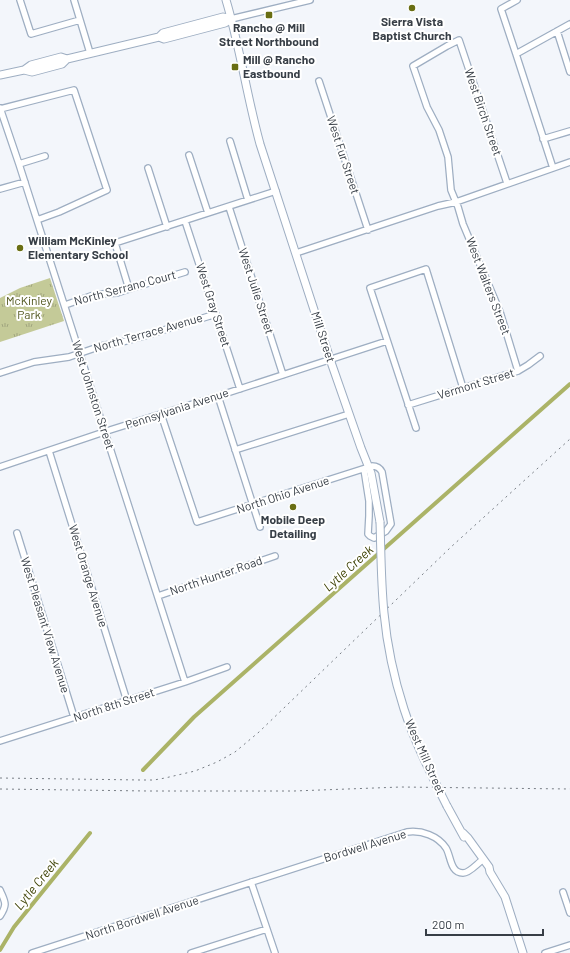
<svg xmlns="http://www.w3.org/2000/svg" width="570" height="953" viewBox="0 0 570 953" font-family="Barlow,sans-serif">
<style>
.park{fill:url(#park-tufts)}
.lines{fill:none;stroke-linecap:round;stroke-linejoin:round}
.canal{stroke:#abb367;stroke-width:4}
.minor-casing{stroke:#9eaec2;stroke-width:8}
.major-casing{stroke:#9eaec2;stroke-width:9}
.minor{stroke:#fff;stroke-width:5.5}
.major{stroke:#fff;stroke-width:7}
.rail{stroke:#787e85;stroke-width:1;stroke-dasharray:2 4;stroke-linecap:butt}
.major-bridge-casing{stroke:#9eaec2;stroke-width:9;stroke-linecap:butt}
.major-bridge{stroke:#fff;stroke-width:7}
.poi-dot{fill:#696e13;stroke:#fff;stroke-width:1.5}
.labels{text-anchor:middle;stroke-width:4;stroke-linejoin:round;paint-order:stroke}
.poi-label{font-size:12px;font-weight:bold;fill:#373e46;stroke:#fff}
.street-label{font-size:12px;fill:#373e46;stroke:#fff}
.park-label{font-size:12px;fill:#50551c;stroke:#fff}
.water-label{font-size:13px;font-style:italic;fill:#3e4205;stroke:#fff}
</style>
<defs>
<pattern id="park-tufts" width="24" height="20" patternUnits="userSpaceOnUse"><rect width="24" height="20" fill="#c4ca98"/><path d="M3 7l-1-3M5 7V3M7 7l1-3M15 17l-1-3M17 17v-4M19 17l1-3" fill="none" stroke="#a0a57e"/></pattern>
</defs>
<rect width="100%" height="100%" fill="#f3f6fb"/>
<path class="park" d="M 50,278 L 64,321 L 0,342 L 0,298 L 20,288 Z"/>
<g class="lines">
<path class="canal" d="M 143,770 L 194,717 L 570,384
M 0,950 L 14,927 L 90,833"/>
<g class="minor-casing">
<path id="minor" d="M 20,0 L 31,34 L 80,20
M 74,0 L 90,53
M 231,19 L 310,0
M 557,31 L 570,72
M 516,54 L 501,9 L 517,0
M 319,81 L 368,230
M 0,108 L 19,164 L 185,682
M 0,109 L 74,90 L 107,190 L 59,212 L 37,220
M 543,139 L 570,131
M 230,141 L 248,200
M 189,155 L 208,213
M 19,164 L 45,156
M 148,168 L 167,227
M 553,168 L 516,54 L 570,24
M 507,183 L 459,40 L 447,46 L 413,66 L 427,107 L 439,130 L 448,157 L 451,190 L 458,207 L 463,224 L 500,312 L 518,371
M 0,189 L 25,182
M 229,207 L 283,375
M 185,221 L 240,389
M 296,253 L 438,206 L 456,202 L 570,162
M 129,289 L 115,243 L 276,191
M 65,305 L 91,296 L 102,294 L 117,293 L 129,289 L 185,272
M 0,373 L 34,362 L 69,357 L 101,346 L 126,341 L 141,337 L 216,314
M 218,396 L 260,527
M 408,405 L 518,371 L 528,365 L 540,356
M 161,414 L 197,522 L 372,466 C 377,466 380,468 382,472 L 391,524 L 386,531 L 374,538 L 370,536 L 368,534 L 369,516 L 369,501 L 364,469
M 416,428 L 370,288 L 426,269 L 463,388
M 235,450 L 349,414
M 49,451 L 127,701
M 0,467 L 110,430 L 218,396 L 387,341
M 17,533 L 74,717
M 158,596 L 275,556
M 0,741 L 185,682 L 227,667
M 251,882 L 275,953
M 0,890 C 5,902 8,904 0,916
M 563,892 L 570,913
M 32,953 L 407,832 C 422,830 438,836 446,848 C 451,856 450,873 463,873 C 469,873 476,865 481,861
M 191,953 L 267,929
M 545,953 L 570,945"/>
</g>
<g class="major-casing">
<path id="major" d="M 226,0 C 240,47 247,97 260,144 L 332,365 L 361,448 L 371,473 L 380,522
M 159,37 L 163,33 L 223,17 L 231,19
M 24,70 L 32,72 L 62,64 L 67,59 L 159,37 L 164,39 L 225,23 L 231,19
M 0,75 L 24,70 L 31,65 L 61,57 L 67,59
M 447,806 L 464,837
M 463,833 L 468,838 L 489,867 L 490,872 L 505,897 L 523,953"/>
</g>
<use href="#minor" class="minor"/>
<use href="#major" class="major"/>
<path class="rail" d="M 0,778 L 141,780 L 154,780 L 165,778 L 195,771 L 217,762 L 235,752 L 259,732 L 451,547 L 570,439
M 0,789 L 148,791 L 294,791 L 401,787 L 570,789"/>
<g class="major-bridge-casing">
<path id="major-bridge" d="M 380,522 C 381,553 381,583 384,613 C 387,645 394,678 404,709 C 415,743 431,774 447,806"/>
</g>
<use href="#major-bridge" class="major-bridge"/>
</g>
<g class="poi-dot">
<circle cx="412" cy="8" r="4"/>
<rect x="265" y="11" width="8" height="8" rx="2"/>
<rect x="231" y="63" width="8" height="8" rx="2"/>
<circle cx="20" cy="248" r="4"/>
<circle cx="293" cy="507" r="4"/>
</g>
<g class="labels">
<g class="poi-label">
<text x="412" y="26">Sierra Vista<tspan x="412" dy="14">Baptist Church</tspan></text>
<text x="269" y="32">Rancho @ Mill<tspan x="269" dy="14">Street Northbound</tspan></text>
<text x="243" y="64" text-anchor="start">Mill @ Rancho<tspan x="243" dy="14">Eastbound</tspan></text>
<text x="28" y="245" text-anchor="start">William McKinley<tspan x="28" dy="14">Elementary School</tspan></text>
<text x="293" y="524">Mobile Deep<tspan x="293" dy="14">Detailing</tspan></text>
</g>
<g class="street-label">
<text transform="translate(483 112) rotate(71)" y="4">West Birch Street</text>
<text transform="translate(343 155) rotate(72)" y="4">West Fur Street</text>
<text transform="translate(488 286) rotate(69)" y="4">West Walters Street</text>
<text transform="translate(125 288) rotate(-15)" y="4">North Serrano Court</text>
<text transform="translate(256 291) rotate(72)" y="4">West Julie Street</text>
<text transform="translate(213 305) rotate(72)" y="4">West Gray Street</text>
<text transform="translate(148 333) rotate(-16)" y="4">North Terrace Avenue</text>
<text transform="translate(323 337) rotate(72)" y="4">Mill Street</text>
<text transform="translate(476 384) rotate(-17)" y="4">Vermont Street</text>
<text transform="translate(93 395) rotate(72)" y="4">West Johnston Street</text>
<text transform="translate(177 409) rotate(-18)" y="4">Pennsylvania Avenue</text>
<text transform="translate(283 495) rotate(-18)" y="4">North Ohio Avenue</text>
<text transform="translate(88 576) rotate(73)" y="4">West Orange Avenue</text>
<text transform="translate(216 576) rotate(-19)" y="4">North Hunter Road</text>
<text transform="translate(45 625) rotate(73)" y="4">West Pleasant View Avenue</text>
<text transform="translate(114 705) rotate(-18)" y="4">North 8th Street</text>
<text transform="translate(425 757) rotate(66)" y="4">West Mill Street</text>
<text transform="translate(365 846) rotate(-17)" y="4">Bordwell Avenue</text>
<text transform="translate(142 918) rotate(-18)" y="4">North Bordwell Avenue</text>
</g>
<g class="park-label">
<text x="29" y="305">McKinley<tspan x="29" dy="14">Park</tspan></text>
</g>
<g class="water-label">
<text transform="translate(348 568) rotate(-42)" y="5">Lytle Creek</text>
<text transform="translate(36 884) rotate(-51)" y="5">Lytle Creek</text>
</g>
</g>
<path d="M426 929v6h117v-6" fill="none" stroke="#373e46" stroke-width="2"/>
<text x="432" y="929" font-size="12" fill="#373e46" stroke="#ffffff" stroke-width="3" paint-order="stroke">200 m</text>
</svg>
